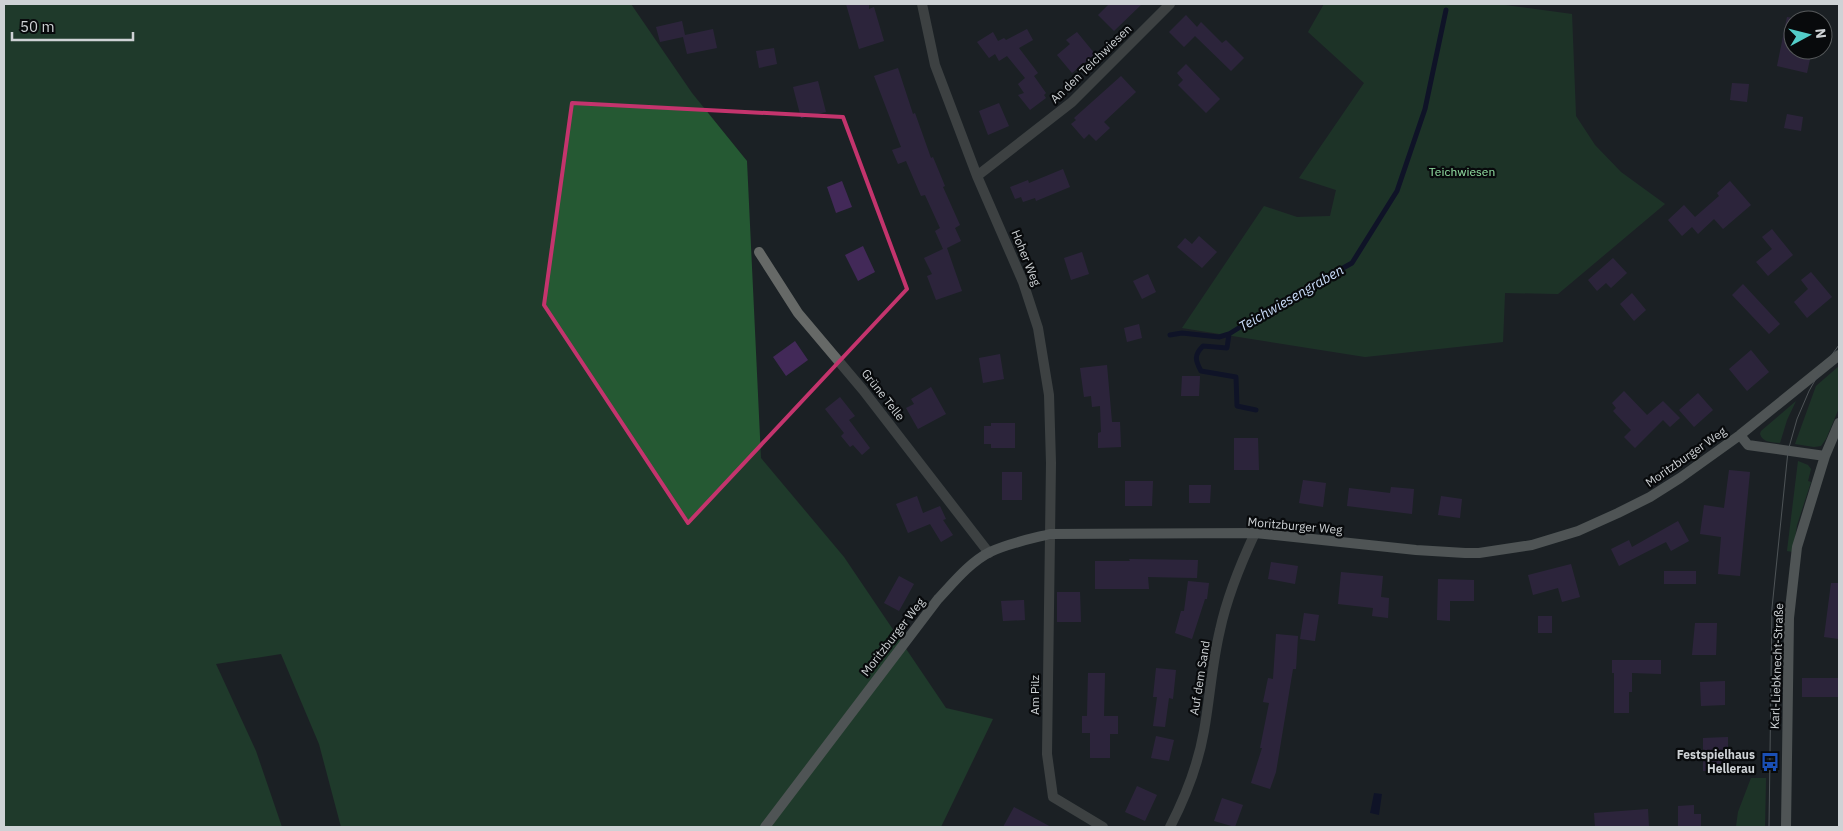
<svg xmlns="http://www.w3.org/2000/svg" width="1843" height="831" viewBox="0 0 1843 831" font-family="'IBM Plex Sans',sans-serif">
<style>
.green{fill:#214a2c}
.forest{fill:#255933}
.water{fill:#00042b}
.lines{fill:none;stroke-linecap:round;stroke-linejoin:round}
.stream{stroke:#00042b;stroke-width:5}
.building{fill:#422958}
.street{stroke:#666967;stroke-width:10}
.secondary{stroke:#8e9390;stroke-width:10}
.tram{stroke:#8c9194;stroke-width:1}
.marked{fill:none;stroke:#c4346d;stroke-width:4;stroke-linejoin:round}
.labels{text-anchor:middle;stroke-width:4.5;stroke-linejoin:round;paint-order:stroke}
.street-label{font-size:12px;fill:#ced2d5;stroke:#080a0c}
.park-label{font-size:12px;fill:#93e0a3;stroke:#080a0c}
.poi-label{font-size:12px;font-weight:bold;fill:#ced2d5;stroke:#080a0c;text-anchor:end}
.water-label{font-size:14px;font-style:italic;fill:#caddfa;stroke:#080a0c}
</style>
<rect width="100%" height="100%" fill="#1b2125"/>
<path class="green" d="M 1324,4 L 1497,4 L 1572,14 L 1576,116 L 1595,145 L 1621,172 L 1665,204 L 1558,294 L 1505,293 L 1503,342 L 1365,357 L 1182,328 L 1264,206 L 1297,217 L 1330,216 L 1336,190 L 1299,178 L 1364,83 L 1308,32 Z
M 1839,366 L 1839,408 L 1826,439 L 1821,446 L 1814,447 L 1795,444 L 1816,386 Z
M 1796,401 L 1787,420 L 1780,443 C 1772,442 1763,443 1760,434 L 1761,431 Z
M 1798,461 L 1808,465 L 1811,469 L 1808,481 L 1811,482 L 1797,525 L 1793,552 L 1787,551 Z
M 1751,778 L 1766,778 L 1765,827 L 1736,827 L 1738,812 Z"/>
<path class="forest" d="M 4,4 L 631,4 L 692,93 L 747,161 L 761,458 L 844,557 L 946,708 L 993,719 L 941,827 L 341,827 L 319,744 L 281,654 L 216,664 L 256,751 L 282,827 L 4,827 Z"/>
<path class="water" d="M 1374,793 L 1382,794 L 1379,815 L 1370,813 Z"/>
<g class="lines">
<path class="stream" d="M 1229,334 L 1227,348 L 1203,346 C 1194,355 1195,360 1201,371 L 1236,377 L 1237,406 L 1256,410
M 1170,335 L 1182,333 L 1219,337 L 1229,334 L 1269,309 L 1352,263 L 1397,191 L 1425,109 L 1446,10"/>
</g>
<path class="building" d="M 846,4 L 869,4 L 869,9 L 874,7 L 884,41 L 859,49 Z
M 1109,4 L 1142,4 L 1114,31 L 1098,15 Z
M 1186,15 L 1197,27 L 1201,22 L 1222,43 L 1226,40 L 1244,58 L 1231,71 L 1195,36 L 1184,47 L 1169,32 Z
M 1787,17 L 1793,18 L 1793,50 L 1812,50 L 1807,73 L 1777,66 Z
M 682,21 L 685,35 L 713,29 L 717,48 L 687,54 L 683,37 L 660,42 L 656,27 Z
M 1027,29 L 1033,40 L 1019,48 L 1038,73 L 1034,76 L 1046,93 L 1044,95 L 1046,98 L 1030,110 L 1018,95 L 1024,93 L 1018,84 L 1025,78 L 1007,56 L 999,61 L 995,54 L 989,58 L 977,42 L 993,32 L 998,41 L 1004,38 L 1006,40 Z
M 1077,32 L 1095,54 L 1072,73 L 1057,55 L 1070,44 L 1066,40 Z
M 774,48 L 777,64 L 759,68 L 756,51 Z
M 1186,64 L 1220,99 L 1206,113 L 1178,85 L 1183,80 L 1177,73 Z
M 898,68 L 913,114 L 915,113 L 931,158 L 933,157 L 945,186 L 943,187 L 960,225 L 955,228 L 961,241 L 947,248 L 962,291 L 936,300 L 927,276 L 932,274 L 924,258 L 943,249 L 935,231 L 940,228 L 925,195 L 921,196 L 906,161 L 898,164 L 892,150 L 901,147 L 874,76 Z
M 1121,76 L 1136,92 L 1104,122 L 1110,128 L 1096,141 L 1089,134 L 1084,139 L 1071,124 L 1076,120 L 1074,118 Z
M 818,81 L 826,112 L 801,118 L 793,87 Z
M 1732,83 L 1749,84 L 1747,102 L 1730,100 Z
M 999,103 L 1009,126 L 988,135 L 979,111 Z
M 1787,114 L 1803,117 L 1801,131 L 1784,128 Z
M 1063,169 L 1070,187 L 1036,201 L 1035,198 L 1023,202 L 1021,197 L 1015,199 L 1010,187 L 1028,180 L 1029,183 Z
M 842,181 L 852,207 L 836,213 L 827,187 Z
M 1730,181 L 1751,205 L 1723,229 L 1714,219 L 1698,234 L 1692,227 L 1682,236 L 1668,220 L 1684,205 L 1695,217 L 1719,196 L 1717,193 Z
M 1772,229 L 1793,255 L 1768,276 L 1756,262 L 1772,249 L 1762,237 Z
M 1199,236 L 1217,252 L 1202,268 L 1177,247 L 1185,238 L 1192,244 Z
M 863,246 L 875,272 L 858,281 L 845,255 Z
M 1082,252 L 1089,274 L 1071,280 L 1064,258 Z
M 1613,258 L 1627,273 L 1611,288 L 1606,283 L 1597,291 L 1588,280 Z
M 1811,272 L 1832,297 L 1807,318 L 1794,302 L 1808,289 L 1801,280 Z
M 1148,274 L 1156,292 L 1142,299 L 1133,281 Z
M 1743,284 L 1780,324 L 1769,334 L 1732,295 Z
M 1632,293 L 1646,310 L 1634,321 L 1620,304 Z
M 1139,324 L 1142,338 L 1127,342 L 1124,328 Z
M 795,341 L 808,360 L 786,376 L 773,357 Z
M 1751,350 L 1769,372 L 1747,391 L 1729,369 Z
M 1000,354 L 1004,379 L 983,383 L 979,358 Z
M 1107,365 L 1112,422 L 1120,422 L 1121,447 L 1098,448 L 1098,433 L 1101,432 L 1100,406 L 1092,407 L 1091,396 L 1084,397 L 1080,368 Z
M 1182,376 L 1200,376 L 1199,396 L 1181,396 Z
M 931,387 L 946,414 L 918,429 L 906,408 L 914,404 L 911,399 Z
M 1624,391 L 1647,415 L 1663,401 L 1680,418 L 1670,427 L 1663,420 L 1635,448 L 1624,437 L 1631,430 L 1613,411 L 1616,408 L 1612,403 Z
M 1698,393 L 1713,410 L 1694,427 L 1679,410 Z
M 840,397 L 855,416 L 849,420 L 870,448 L 862,455 L 853,445 L 850,447 L 841,436 L 844,433 L 825,409 Z
M 991,423 L 1015,423 L 1015,448 L 991,448 L 991,444 L 984,444 L 984,426 L 991,426 Z
M 1234,438 L 1258,438 L 1259,470 L 1234,470 Z
M 1729,470 L 1750,472 L 1740,576 L 1718,574 L 1721,537 L 1700,534 L 1704,505 L 1724,508 Z
M 1002,472 L 1022,472 L 1022,500 L 1002,500 Z
M 1303,480 L 1326,483 L 1323,507 L 1299,503 Z
M 1125,481 L 1153,481 L 1152,506 L 1125,506 Z
M 1189,485 L 1211,485 L 1210,503 L 1189,503 Z
M 1391,487 L 1414,489 L 1412,514 L 1347,506 L 1349,488 L 1390,493 Z
M 917,496 L 923,513 L 940,506 L 946,519 L 943,520 L 953,535 L 941,542 L 930,524 L 908,533 L 896,504 Z
M 1441,496 L 1462,499 L 1460,518 L 1438,515 Z
M 1678,521 L 1689,541 L 1671,551 L 1666,542 L 1619,566 L 1611,549 L 1629,540 L 1632,547 Z
M 1129,559 L 1198,560 L 1197,578 L 1148,577 L 1149,589 L 1095,589 L 1095,561 L 1130,561 Z
M 1271,562 L 1298,566 L 1295,584 L 1268,579 Z
M 1571,564 L 1580,597 L 1562,602 L 1558,588 L 1533,595 L 1528,575 Z
M 1664,571 L 1696,571 L 1696,584 L 1664,584 Z
M 1341,572 L 1383,576 L 1381,597 L 1389,598 L 1388,618 L 1372,616 L 1373,608 L 1338,604 Z
M 899,576 L 914,584 L 899,611 L 884,603 Z
M 1438,579 L 1474,580 L 1474,601 L 1450,601 L 1450,621 L 1437,620 Z
M 1188,581 L 1209,583 L 1207,599 L 1205,599 L 1192,639 L 1175,633 L 1181,611 L 1184,611 Z
M 1831,583 L 1839,583 L 1839,639 L 1824,637 Z
M 1057,592 L 1080,592 L 1081,622 L 1057,622 Z
M 1024,600 L 1025,620 L 1003,621 L 1001,601 Z
M 1304,613 L 1319,615 L 1315,641 L 1300,639 Z
M 1538,616 L 1552,616 L 1552,633 L 1538,633 Z
M 1695,623 L 1717,623 L 1716,655 L 1692,655 Z
M 1276,634 L 1298,636 L 1296,669 L 1293,669 L 1276,772 L 1270,789 L 1251,783 L 1262,748 L 1260,748 L 1269,703 L 1263,702 L 1268,678 L 1273,679 Z
M 1612,660 L 1661,660 L 1661,674 L 1632,673 L 1632,692 L 1629,692 L 1629,713 L 1614,713 L 1614,673 L 1612,673 Z
M 1156,668 L 1176,670 L 1173,699 L 1169,698 L 1165,727 L 1153,726 L 1157,697 L 1153,697 Z
M 1088,673 L 1105,673 L 1104,716 L 1118,716 L 1118,734 L 1110,734 L 1110,758 L 1090,758 L 1090,733 L 1082,733 L 1082,716 L 1087,716 Z
M 1802,678 L 1839,678 L 1839,697 L 1802,697 Z
M 1725,681 L 1725,705 L 1701,706 L 1700,682 Z
M 1156,736 L 1174,740 L 1169,761 L 1151,758 Z
M 1728,737 L 1728,771 L 1703,771 L 1703,738 Z
M 1137,786 L 1157,795 L 1145,821 L 1125,812 Z
M 1222,798 L 1243,805 L 1235,827 L 1214,821 Z
M 1694,805 L 1694,814 L 1701,814 L 1701,827 L 1678,827 L 1678,806 Z
M 1014,807 L 1051,827 L 1003,827 Z
M 1648,809 L 1649,827 L 1595,827 L 1594,813 Z"/>
<g class="lines">
<path class="street" d="M 922,4 L 935,65 L 977,176 L 1023,282 L 1038,328 L 1049,395 L 1051,463 L 1047,754 L 1053,797 L 1103,827
M 977,176 L 1072,102 L 1170,4
M 759,252 L 798,313 L 863,390 L 989,553
M 1170,827 C 1186,796 1198,765 1204,731 C 1210,697 1212,663 1220,630 C 1227,597 1241,563 1255,533"/>
<path class="secondary" d="M 1740,435 L 1748,445 L 1825,456
M 765,827 L 938,599 C 953,583 970,562 990,552 C 1009,543 1030,539 1050,534 L 1255,533 L 1416,550 L 1465,553 L 1479,553 L 1532,545 L 1578,531 L 1618,513 L 1650,497 L 1680,478 L 1740,435 L 1839,355
M 1786,827 L 1789,618 L 1797,547 L 1825,456 L 1839,423"/>
<path class="tram" d="M 1778,690 L 1779,602
M 1769,827 L 1772,608 L 1788,451 L 1797,419 L 1809,391 L 1822,368 L 1839,345"/>
</g>
<path d="M0 0H1843V831H0ZM 572,103 L 843,117 L 907,289 L 688,523 L 544,305 Z" fill="#1b2125" fill-opacity=".55" fill-rule="evenodd"/>
<path class="marked" d="M 572,103 L 843,117 L 907,289 L 688,523 L 544,305 Z"/>
<defs>
<g id="bus-bare" transform="scale(1.5)"><path d="M-5-6H5V4H4V6H2V4H-2V6H-4V4H-5ZM-3.5-4V0h7V-4ZM-3.5 1.2v1.5H-2V1.2ZM2 1.2v1.5H3.5V1.2Z" fill="#1a4fb4" stroke="#080a0c" stroke-width="2.5" paint-order="stroke"/></g>
</defs>
<g fill-rule="evenodd">
<use href="#bus-bare" x="1770" y="762"/>
</g>
<g class="labels">
<g class="street-label">
<text transform="translate(1091 64) rotate(-44)" y="4">An den Teichwiesen</text>
<text transform="translate(1026 258) rotate(68)" y="4">Hoher Weg</text>
<text transform="translate(883 395) rotate(52)" y="4">Grüne Telle</text>
<text transform="translate(1686 457) rotate(-35)" y="4">Moritzburger Weg</text>
<text transform="translate(1295 526) rotate(5)" y="4">Moritzburger Weg</text>
<text transform="translate(893 637) rotate(-52)" y="4">Moritzburger Weg</text>
<text transform="translate(1777 666) rotate(-88)" y="4">Karl-Liebknecht-Straße</text>
<text transform="translate(1200 678) rotate(-81)" y="4">Auf dem Sand</text>
<text transform="translate(1035 695) rotate(-90)" y="4">Am Pilz</text>
</g>
<g class="park-label">
<text x="1462" y="176">Teichwiesen</text>
</g>
<g class="poi-label">
<text x="1755" y="759">Festspielhaus<tspan x="1755" dy="14">Hellerau</tspan></text>
</g>
<g class="water-label">
<text transform="translate(1291 298) rotate(-30)" y="5">Teichwiesengraben</text>
</g>
</g>
<rect width="1843" height="831" fill="none" stroke="#ced2d5" stroke-width="10"/>
<g transform="translate(1808 35) rotate(83)"><circle r="24" fill="#080a0c" stroke="#575a5c"/>
<path d="M0-4L9 19L0 12L-9 19Z" fill="#53cdc9"/>
<text y="-8" font-size="14" font-weight="bold" text-anchor="middle" fill="#ced2d5">N</text>
</g>
<path d="M12 32v8h121v-8" fill="none" stroke="#ced2d5" stroke-width="2.5"/>
<text x="20" y="32" font-size="15" fill="#ced2d5" stroke="#080a0c" stroke-width="4" paint-order="stroke">50 m</text>
</svg>
